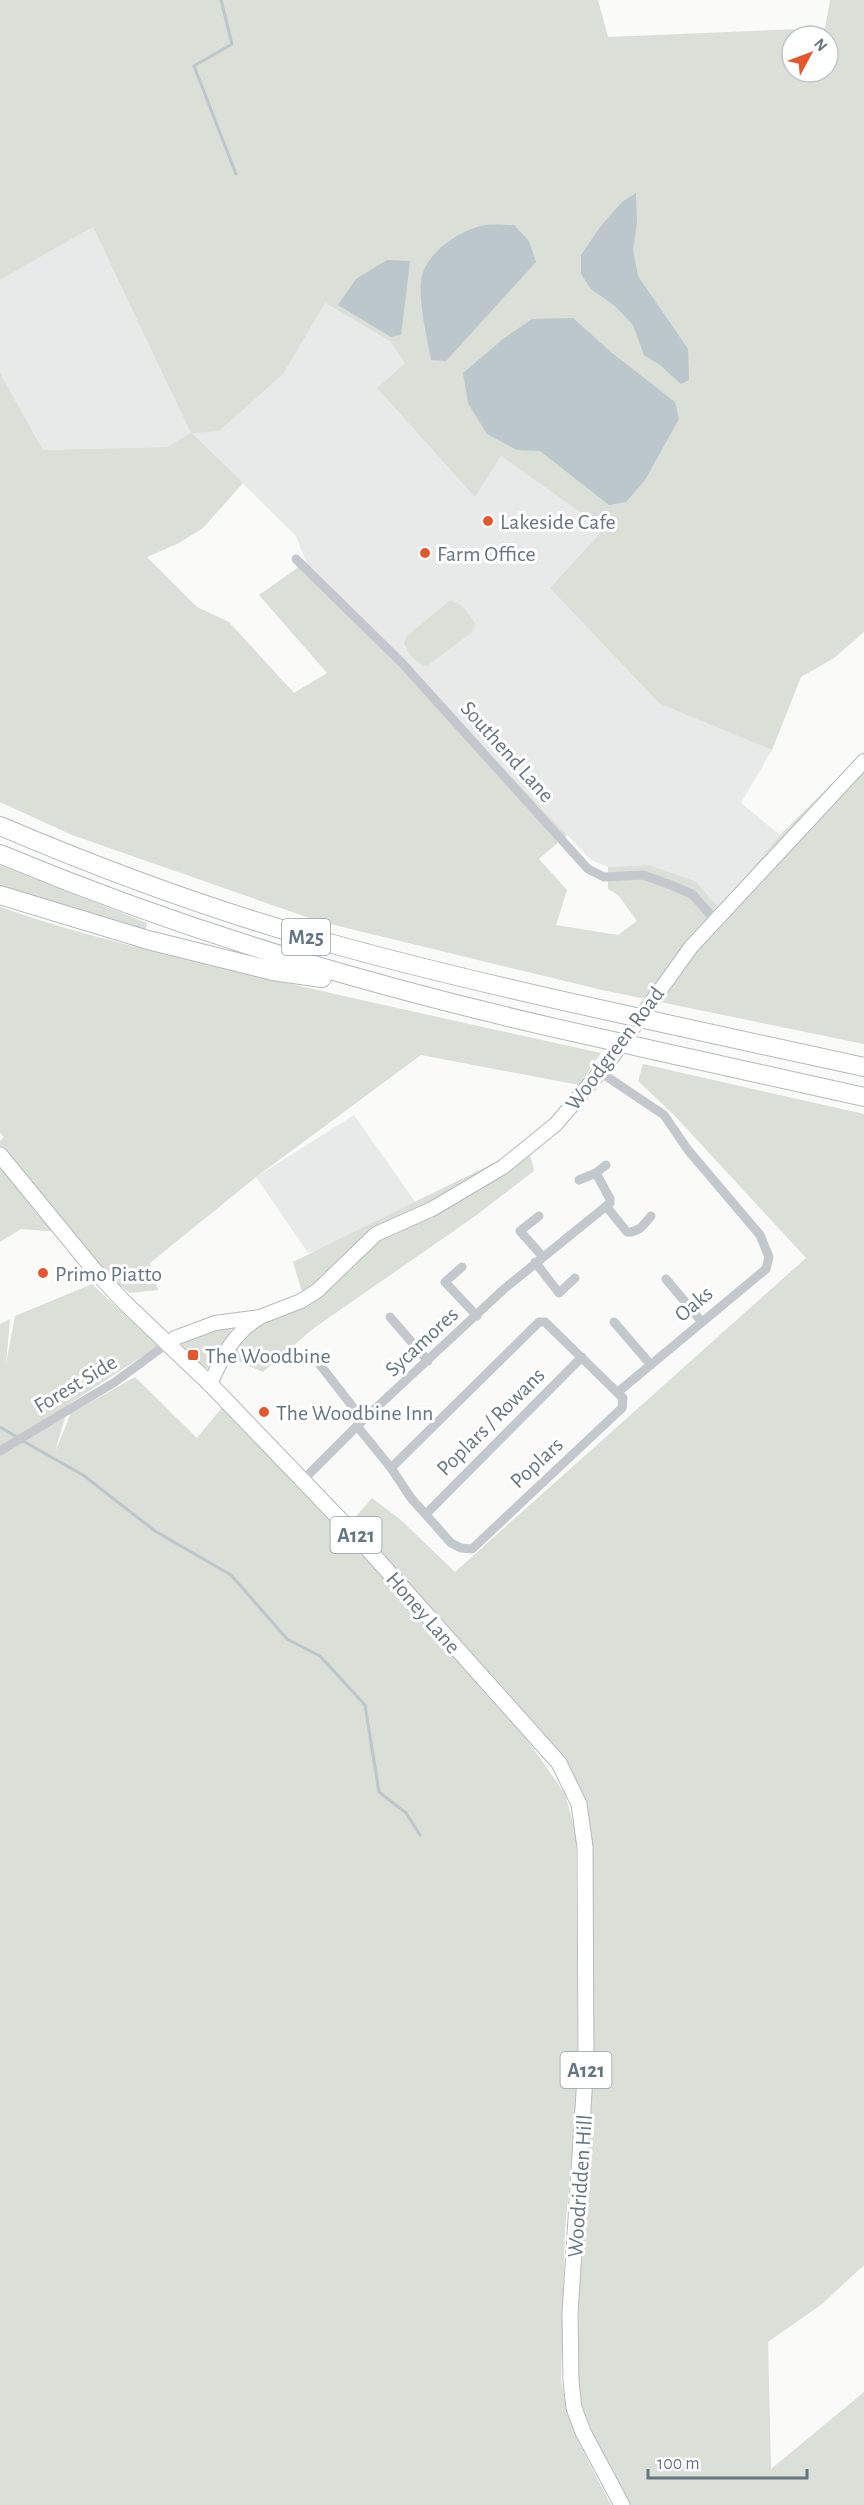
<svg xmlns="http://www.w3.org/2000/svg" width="864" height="2505" viewBox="0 0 864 2505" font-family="'Alegreya Sans',sans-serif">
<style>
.built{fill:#e8e9e9}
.green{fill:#dadfd7;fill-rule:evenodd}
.water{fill:#bbc7cb}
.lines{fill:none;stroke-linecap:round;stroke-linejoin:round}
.stream{stroke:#bbc7cb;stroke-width:3}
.secondary-casing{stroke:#b3babf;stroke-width:16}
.primary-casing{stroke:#b5babe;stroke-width:17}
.highway-casing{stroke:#b4b9bd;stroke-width:20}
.street{stroke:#c3c8cc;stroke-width:9}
.secondary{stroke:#fff;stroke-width:14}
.primary{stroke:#fff;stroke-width:15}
.highway{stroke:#fff;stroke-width:18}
.highway-bridge-casing{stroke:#b4b9bd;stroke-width:20;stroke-linecap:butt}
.highway-bridge{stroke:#fff;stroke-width:18}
.poi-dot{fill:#e4572e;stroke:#fff;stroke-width:2}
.labels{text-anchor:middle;stroke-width:6;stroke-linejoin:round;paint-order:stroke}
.shield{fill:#fff;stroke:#939fa8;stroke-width:1.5}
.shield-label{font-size:21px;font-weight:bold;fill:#657683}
.poi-label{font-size:22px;fill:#657683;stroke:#fff;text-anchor:start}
.street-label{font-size:22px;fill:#657683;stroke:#fff}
</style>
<rect width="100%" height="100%" fill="#fafaf8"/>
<path class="built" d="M 93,227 L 192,433 L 284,373 L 325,303 L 390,341 L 405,363 L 377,388 L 475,496 L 501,456 L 605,529 L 551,587 L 660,704 L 772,750 L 741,803 L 780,835 L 719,909 L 648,865 L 608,867 L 591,860 L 306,562 L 296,536 L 192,433 L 167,447 L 43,450 L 0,373 L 0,280 Z
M 354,1115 L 423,1213 L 376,1234 L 308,1253 L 256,1177 Z"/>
<path class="green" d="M 0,0 L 598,0 L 608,37 L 825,28 L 830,0 L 864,0 L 864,632 L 834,658 L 801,677 L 772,750 L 660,704 L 550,588 L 604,529 L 501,456 L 475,497 L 377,388 L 405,363 L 390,341 L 325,303 L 284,373 L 219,431 L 192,433 L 243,483 L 203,528 L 179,543 L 147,557 L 197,607 L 229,622 L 294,693 L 327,673 L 259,595 L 306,562 L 567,835 L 539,859 L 567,890 L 556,925 L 618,935 L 637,921 L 619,896 L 608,889 L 608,867 L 648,865 L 695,881 L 719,908 L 780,835 L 864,752 L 864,1044 L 602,990 L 318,921 L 72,835 L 0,802 L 0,373 L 43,450 L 167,447 L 191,433 L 93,227 L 0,280 ZM 792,36 L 828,36 L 828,72 L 792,72 Z
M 449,601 C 463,602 467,612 475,623 L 472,632 L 427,666 C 415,664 409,654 404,643 L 406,637 Z
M 0,865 L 147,923 L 145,933 L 0,888 Z
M 0,907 C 73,933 148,950 224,968 C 349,998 475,1025 601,1053 L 579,1085 L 421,1055 L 256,1177 L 150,1263 L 158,1290 L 130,1293 L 114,1281 L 72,1233 L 21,1229 L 0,1242 L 0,1141 L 4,1137 L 0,1133 Z
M 643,1064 L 864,1114 L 864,2265 L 822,2304 L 768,2342 L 771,2469 L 864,2392 L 864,2505 L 627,2505 L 598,2457 L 577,2398 L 581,2194 L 590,2107 L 593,1904 L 591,1834 L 584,1804 L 548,1742 L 502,1687 L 367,1537 L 376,1534 L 352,1521 L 372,1498 L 401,1520 L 455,1572 L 806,1258 L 675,1116 L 638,1081 Z
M 528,1146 L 534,1171 L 474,1217 L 314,1328 L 263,1372 L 228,1356 L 259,1320 L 306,1305 L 293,1262 Z
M 92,1284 L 158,1346 L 69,1404 L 55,1452 L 71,1413 L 135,1377 L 197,1438 L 225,1404 L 302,1487 L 341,1533 L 425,1620 L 516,1724 L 565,1794 L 576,1833 L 578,2099 L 565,2229 L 561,2381 L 569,2417 L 580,2445 L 611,2505 L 0,2505 L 0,1324 L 10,1319 L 6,1364 L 15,1316 Z
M 231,1328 L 229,1338 L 209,1369 L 203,1367 L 182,1346 L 182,1342 L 206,1332 Z"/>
<path class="water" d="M 636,193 L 637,222 L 633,250 L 638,276 L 688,349 L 689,380 L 681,384 L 660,365 L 644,355 L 633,325 L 615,306 L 591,289 L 581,274 L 581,255 L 600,227 L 622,202 Z
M 514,225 L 529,241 L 536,262 L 446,361 L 431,360 C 427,337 419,306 421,282 C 423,256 454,234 477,227 C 488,223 502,225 514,225 Z
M 387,260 L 410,261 L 401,335 L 391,337 L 338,305 L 356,279 Z
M 573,318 L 612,353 L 675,402 L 679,419 L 645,480 L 626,502 L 609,505 L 540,451 L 517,450 L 487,434 L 468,403 L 463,373 L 503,339 L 532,319 Z"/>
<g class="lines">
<path class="stream" d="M 221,0 L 232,44 L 194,66 L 236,174
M 0,1427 L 17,1437
M 23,1441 L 83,1475 L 155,1531 L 231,1575 L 287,1639 L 320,1656 L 365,1705 L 379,1792 L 406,1813 L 420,1835"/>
<g class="secondary-casing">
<path id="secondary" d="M 168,1343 L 175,1338 L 215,1323 L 260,1317 L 301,1301 L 317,1291 L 376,1234 L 432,1209 L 503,1167 L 556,1124 L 610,1060 L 691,947 L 864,761
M 210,1384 C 222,1358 233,1333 259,1318"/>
</g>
<g class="primary-casing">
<path id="primary" d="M 0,1155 L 95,1271 L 125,1303 L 210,1384 L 359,1539 L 559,1763 L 579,1804 L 585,1847 L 586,2061 L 570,2314 L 571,2381 L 574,2408 L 583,2432 L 622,2505"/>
</g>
<g class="highway-casing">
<path id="highway" d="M 0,826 C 101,869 203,907 308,937 C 412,967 517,991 622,1014
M 0,854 C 198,937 395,993 604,1039
M 0,895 L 148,940 L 273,971 L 322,978
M 667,1024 L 864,1067
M 648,1049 L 864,1097"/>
</g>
<path class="street" d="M 296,559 L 402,663 L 588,869 L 604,877 L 643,875 L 671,885 L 692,894 L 715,920
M 600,1072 L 664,1115 L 688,1150 L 760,1235 L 769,1257 L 766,1269 L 618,1392
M 579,1180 L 596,1173
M 606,1206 L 627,1232 C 639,1233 644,1224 651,1216
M 539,1216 L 520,1231 L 543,1257
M 535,1262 L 559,1293 L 575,1278
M 462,1267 L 445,1282 L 477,1316
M 666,1279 L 701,1321
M 390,1317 L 428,1361
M 614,1322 L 651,1365
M 317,1361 L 363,1420
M 357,1426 L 391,1468 L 411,1498 L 451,1543 L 461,1548 L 472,1549 L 622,1408 L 623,1398 L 545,1322 L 539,1322 L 391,1468
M 0,1451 L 115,1382 L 168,1343
M 303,1480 L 363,1420 L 504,1289 L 610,1203 L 610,1199 L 596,1173 L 606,1165
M 426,1514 L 582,1357"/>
<use href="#secondary" class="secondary"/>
<use href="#primary" class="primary"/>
<use href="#highway" class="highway"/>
<g class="highway-bridge-casing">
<path id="highway-bridge" d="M 622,1014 L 667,1024
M 604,1039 L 648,1049"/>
</g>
<use href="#highway-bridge" class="highway-bridge"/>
</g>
<g class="poi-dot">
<circle cx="488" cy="521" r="6"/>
<circle cx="425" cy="553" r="6"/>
<circle cx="43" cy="1273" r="6"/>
<rect x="187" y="1349" width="12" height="12" rx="3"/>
<circle cx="264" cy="1412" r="6"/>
</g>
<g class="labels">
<g class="shield">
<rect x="282" y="919" width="48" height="36" rx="4.5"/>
<rect x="330.5" y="1517" width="51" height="36" rx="4.5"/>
<rect x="560.5" y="2052" width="51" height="36" rx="4.5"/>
</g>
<g class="shield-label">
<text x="306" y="944">M25</text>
<text x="356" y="1542">A121</text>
<text x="586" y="2077">A121</text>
</g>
<g class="poi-label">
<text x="500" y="529">Lakeside Cafe</text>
<text x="437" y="561">Farm Office</text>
<text x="55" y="1281">Primo Piatto</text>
<text x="205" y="1363">The Woodbine</text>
<text x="276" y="1420">The Woodbine Inn</text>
</g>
<g class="street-label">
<text transform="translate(508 751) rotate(48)" y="8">Southend Lane</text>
<text transform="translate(614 1048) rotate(-53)" y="8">Woodgreen Road</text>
<text transform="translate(693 1303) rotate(-40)" y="8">Oaks</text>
<text transform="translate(421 1341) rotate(-43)" y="8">Sycamores</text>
<text transform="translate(75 1383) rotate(-31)" y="8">Forest Side</text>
<text transform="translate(490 1421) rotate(-45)" y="8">Poplars / Rowans</text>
<text transform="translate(536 1462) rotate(-43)" y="8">Poplars</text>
<text transform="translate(424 1612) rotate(49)" y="8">Honey Lane</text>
<text transform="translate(579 2186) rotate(-86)" y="8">Woodridden Hill</text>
</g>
</g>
<g transform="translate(810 54) rotate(49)"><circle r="28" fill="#ffffff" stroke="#c1c8cd" stroke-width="1.5"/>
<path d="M0-4.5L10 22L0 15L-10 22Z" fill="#e4572e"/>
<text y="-9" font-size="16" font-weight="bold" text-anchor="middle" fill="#657683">N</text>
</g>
<path d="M648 2469v9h159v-9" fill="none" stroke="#657683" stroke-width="3"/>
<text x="657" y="2469" font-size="18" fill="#657683" stroke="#ffffff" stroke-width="4.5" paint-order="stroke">100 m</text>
</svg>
